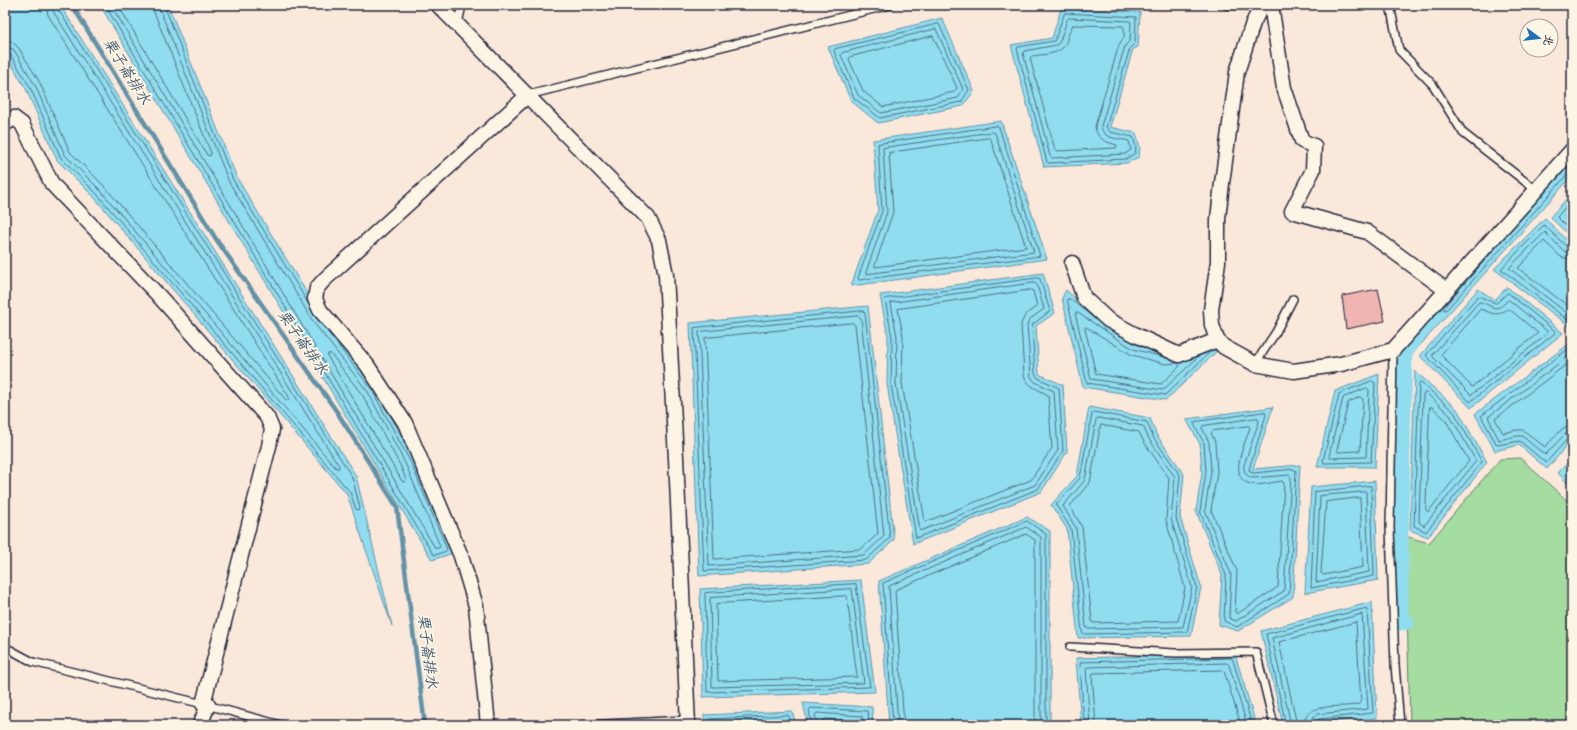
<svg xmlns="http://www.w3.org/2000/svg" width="1577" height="730" viewBox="0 0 1577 730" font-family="'Balsamiq Sans','LXGW WenKai TC',sans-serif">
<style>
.green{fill:#a5dca0;stroke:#647f6e}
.water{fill:#90ddef;stroke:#6492a7}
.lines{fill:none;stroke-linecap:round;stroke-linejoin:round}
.shore{stroke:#4e6d83;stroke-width:1}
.stream{stroke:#6492a7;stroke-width:4.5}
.canal{stroke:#90ddef;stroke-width:15}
.building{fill:#f0b4b2;stroke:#22223b}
.service-casing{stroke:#22223b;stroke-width:10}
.minor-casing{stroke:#22223b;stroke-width:17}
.service{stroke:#fcf5e5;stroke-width:7}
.minor{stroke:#fcf5e5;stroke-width:14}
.labels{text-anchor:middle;stroke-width:4;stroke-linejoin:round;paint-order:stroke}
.water-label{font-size:15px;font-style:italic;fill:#435a71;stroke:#fcf5e5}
</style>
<rect width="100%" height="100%" fill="#fae8db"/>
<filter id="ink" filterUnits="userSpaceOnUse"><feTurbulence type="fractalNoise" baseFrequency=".025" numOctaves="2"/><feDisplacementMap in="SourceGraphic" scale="8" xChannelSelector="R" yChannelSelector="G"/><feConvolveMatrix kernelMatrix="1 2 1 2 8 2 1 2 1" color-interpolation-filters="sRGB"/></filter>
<g filter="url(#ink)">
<path class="green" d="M 1520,458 L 1572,505 L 1572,725 L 1410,725 L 1405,536 L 1429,543 L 1500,459 Z"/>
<path class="water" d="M 5,5 L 60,5 L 356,476 L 392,626 L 347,494 L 94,197 L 57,160 L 26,89 L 5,53 Z
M 100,5 L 168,5 L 237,178 L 322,318 L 376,387 L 414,461 L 453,553 L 432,560 Z
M 1061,9 L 1140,12 L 1138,47 L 1133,49 L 1110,127 L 1136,133 L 1140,147 L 1139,157 L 1127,163 L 1044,167 L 1011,45 L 1052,38 Z
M 942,18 L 974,91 L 963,106 L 878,123 L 851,101 L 828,47 Z
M 1001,121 L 1047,259 L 851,286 L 878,210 L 873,140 Z
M 1572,154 L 1572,176 L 1414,352 L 1402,348 Z
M 1572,193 L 1572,238 L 1550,217 Z
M 1545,218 L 1572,246 L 1572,328 L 1494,269 Z
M 1043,273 L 1055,313 L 1036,326 L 1039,374 L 1063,385 L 1067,452 L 1041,492 L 913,544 L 887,384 L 888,337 L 880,295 Z
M 1507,287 L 1563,333 L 1471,408 L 1420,356 L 1478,289 L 1495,300 Z
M 1066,290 L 1089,311 L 1168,349 L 1212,345 L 1216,352 L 1166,400 L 1083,387 L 1062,298 Z
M 868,306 L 894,540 L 868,564 L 699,576 L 690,323 Z
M 1569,344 L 1572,346 L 1572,439 L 1547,469 L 1519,445 L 1495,451 L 1475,414 Z
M 1415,371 L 1457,409 L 1487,462 L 1428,537 L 1410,530 Z
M 1379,374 L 1375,467 L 1317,467 L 1335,391 Z
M 1089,407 L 1150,418 L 1156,434 L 1184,474 L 1180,517 L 1201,587 L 1191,636 L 1078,638 L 1067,529 L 1051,505 L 1077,476 Z
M 1273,407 L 1253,469 L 1300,465 L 1293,597 L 1238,631 L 1219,625 L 1222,575 L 1196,511 L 1202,473 L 1200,444 L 1186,419 Z
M 1572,458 L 1572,488 L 1558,473 Z
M 1375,481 L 1378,580 L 1305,593 L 1311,487 Z
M 1027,517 L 1050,531 L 1050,725 L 889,725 L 879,581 Z
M 861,580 L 875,692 L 703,697 L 700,589 Z
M 1372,602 L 1377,718 L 1298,725 L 1283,725 L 1261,631 Z
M 1235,654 L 1256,725 L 1081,725 L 1076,658 Z
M 803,703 L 872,707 L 873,725 L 808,725 Z
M 792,711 L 796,725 L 705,725 L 704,715 Z"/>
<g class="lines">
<path class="shore" d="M 105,5 L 433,554 L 435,555 L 446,551 L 447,549 L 411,463 L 372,390 L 321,323
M 111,5 L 435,548 L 439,548 L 440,546 L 406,465 L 368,392 L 314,323 L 229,182 L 160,10 L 159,5
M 118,5 L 207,155 L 210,156 L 211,153 L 154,12 L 153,5
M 164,5 L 233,180 L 308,303
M 1065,13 L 1136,17 L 1135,43 L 1130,48 L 1106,127 L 1110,132 L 1133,137 L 1136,147 L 1135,153 L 1126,159 L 1049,163 L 1047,162 L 1017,49 L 1018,47 L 1054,41 Z
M 1069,18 L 1129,21 L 1131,22 L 1130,40 L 1125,46 L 1101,126 C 1103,140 1119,138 1129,141 L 1131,150 L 1125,154 L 1052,158 L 1050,156 L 1023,53 L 1024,51 L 1057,45 L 1060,41 L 1067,20 Z
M 939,24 L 969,90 L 961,102 L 880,118 L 854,98 L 834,51 L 835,49 Z
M 1073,25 L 1123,26 L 1124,28 L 1124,37 L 1119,45 L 1095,126 C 1096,139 1106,142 1117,145 L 1116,148 L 1057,151 L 1055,150 L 1030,58 L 1032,56 C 1044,54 1061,55 1066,43 C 1068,37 1069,30 1073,25 Z
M 936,29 L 963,89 L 958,98 L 881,113 L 858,95 L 841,55 L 842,53 Z
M 933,36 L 957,88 L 954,92 L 883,107 L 863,91 L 849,59 L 850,57 Z
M 5,41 L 12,42 L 18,47 L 39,81 L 70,152 L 105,187 L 286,400 L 289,400 L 289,397 L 48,15 L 46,5
M 5,47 L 10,48 L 14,50 L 35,85 L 65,155 L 101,191 L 336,468 L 339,468 L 339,466 L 53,11 L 52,5
M 5,52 L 10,54 L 30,87 L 61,158 L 97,194 L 350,492 L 356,509 L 359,510 L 360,508 L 352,477 L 58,9 L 57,5
M 997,126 L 999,127 L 1040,256 L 859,280 L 858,278 L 882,211 L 878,144 Z
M 993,132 L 995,133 L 1034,252 L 866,274 L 866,272 L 887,212 L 883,148 Z
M 989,138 L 991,140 L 1026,247 L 875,267 L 875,265 L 893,212 L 889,153 Z
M 1572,199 L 1557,217 L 1572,232
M 1499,244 L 1444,307 L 1444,310 L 1447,309 L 1567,175 L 1572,173
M 1572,249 L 1568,248 L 1544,225 L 1501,269 L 1572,323
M 1572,254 L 1565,252 L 1545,232 L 1509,268 L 1572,317
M 1572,260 L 1561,257 L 1544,241 L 1518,268 L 1572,309
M 1038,278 L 1040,279 L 1050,311 L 1032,325 L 1035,374 L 1038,378 L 1059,388 L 1063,451 L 1038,489 L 916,538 L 891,384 L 892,337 L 885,299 Z
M 1035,283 L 1037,285 L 1044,309 L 1030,319 L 1027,325 L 1031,377 L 1035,382 L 1054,391 L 1058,450 L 1035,485 L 920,531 L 896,384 L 897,337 L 891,303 Z
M 1031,290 L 1033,291 L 1037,306 L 1025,315 L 1021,324 L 1024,375 C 1028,388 1039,389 1048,395 L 1052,448 L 1031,480 L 925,522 L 902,383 L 903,336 L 898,309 Z
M 1508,293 L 1555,331 L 1555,333 L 1470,402 L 1426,355 L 1478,296 L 1496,303 Z
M 1509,300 L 1547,331 L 1547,334 L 1471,395 L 1433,357 L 1433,354 L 1479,302 C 1493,304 1493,315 1507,301 Z
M 1481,309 C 1498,316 1494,315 1509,309 L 1538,333 L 1472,387 L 1441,355 Z
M 863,311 L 865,313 L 890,538 L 866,560 L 704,571 L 694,328 Z
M 858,316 L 861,318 L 884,536 L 864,555 L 709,566 L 699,332 Z
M 1094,318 L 1070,299 L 1067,299 L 1087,383 L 1165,395 L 1211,351
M 853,323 L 855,325 L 878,534 L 861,549 L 714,559 L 705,338 Z
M 1086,327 L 1132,355 L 1165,364 L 1178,363 L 1180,366 L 1161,384 L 1096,374 L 1085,329 Z
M 1572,349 L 1568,349 L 1481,416 L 1497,445 L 1520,441 L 1546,463 L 1568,438 L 1572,437
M 328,354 L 331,354 L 363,396 L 401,467 L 406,480 L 405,482 L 402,481 L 328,357 Z
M 1572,354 L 1570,355 L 1488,417 L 1499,440 L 1517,436 L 1522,436 L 1545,455 L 1564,435 L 1572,432
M 1167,358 L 1133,349 L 1078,313 L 1075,313 L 1091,379 L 1163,390 L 1196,359 L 1196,357
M 1572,360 L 1495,419 L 1503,433 L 1517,430 L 1523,430 L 1545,447 L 1562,429 L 1572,426
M 1372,381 L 1375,383 L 1371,462 L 1324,463 L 1323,461 L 1339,394 Z
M 1421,382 L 1454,412 L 1482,462 L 1426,532 L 1414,526 L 1419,384 Z
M 1367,388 L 1369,390 L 1366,457 L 1330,458 L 1329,456 L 1343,398 Z
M 1426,393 L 1450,415 L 1476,461 L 1424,526 L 1419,522 L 1423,395 Z
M 1360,397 L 1363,399 L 1360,451 L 1338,452 L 1337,450 L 1348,403 Z
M 1430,407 L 1432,407 L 1445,419 L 1469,461 L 1428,512 L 1426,510 Z
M 1094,412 L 1147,422 L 1153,437 L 1180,475 L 1176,518 L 1197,587 L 1187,632 L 1084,634 L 1082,632 L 1071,529 L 1056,505 L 1080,478 L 1092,414 Z
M 1265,412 L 1266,415 L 1249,469 L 1250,472 L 1254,473 L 1294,469 L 1296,471 L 1289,594 L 1237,627 L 1224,621 L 1226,575 L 1200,511 L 1206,472 L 1204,443 L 1194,424 L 1195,422 Z
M 1098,418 L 1143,426 L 1149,439 L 1175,477 L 1171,519 L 1192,587 L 1183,627 L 1088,629 L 1086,627 L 1076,528 L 1063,506 L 1085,480 L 1096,420 Z
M 1258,418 L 1259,421 L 1244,465 C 1243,472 1247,477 1253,478 L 1289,475 L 1291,477 L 1284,591 L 1236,621 L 1229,618 L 1231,574 L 1205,510 L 1211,472 L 1209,442 L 1202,428 L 1203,426 Z
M 1101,425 L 1139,432 L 1144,442 L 1169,478 L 1166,520 L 1185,588 L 1178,621 L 1093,623 L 1092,621 L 1082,527 L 1070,506 L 1090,482 Z
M 1249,426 L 1250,428 C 1246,442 1226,479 1251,484 C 1260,486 1273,482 1282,481 L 1284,483 L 1278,587 L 1237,614 L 1235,612 L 1237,571 L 1211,510 L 1217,472 L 1215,442 L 1211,433 L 1213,431 Z
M 1371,486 L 1374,576 L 1311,588 L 1315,492 Z
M 1366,492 L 1369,572 L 1316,582 L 1320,496 Z
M 1360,498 L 1363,567 L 1323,575 L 1321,573 L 1326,502 Z
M 856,584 L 870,687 L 707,692 L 705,593 Z
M 852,589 L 864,683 L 712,687 L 710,598 Z
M 847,596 L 857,677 L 718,681 L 716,604 Z
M 709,725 L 709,720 L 710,719 L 787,715 L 789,716 L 792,725
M 714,725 L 716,724 L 784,720 L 787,725
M 812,725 L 809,710 L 811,708 L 867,711 L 868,713 L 869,725
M 817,725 L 815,715 L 817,713 L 862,716 L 864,725
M 823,725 L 823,721 L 825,719 L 857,721 L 858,725
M 893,725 L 883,583 L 1027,521 L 1046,534 L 1046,725
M 898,725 L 889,586 L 1026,527 L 1041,537 L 1041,725
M 904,725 L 895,590 L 1026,534 L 1035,540 L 1035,725
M 1084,725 L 1080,664 L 1081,662 L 1231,658 L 1233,660 L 1252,725
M 1090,725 L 1086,669 L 1087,667 L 1227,663 L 1229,665 L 1247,725
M 1096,725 L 1092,675 L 1093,673 L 1222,670 L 1224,671 L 1241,725
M 1286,725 L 1266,634 L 1367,608 L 1373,713 L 1319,719 L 1316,721 L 1315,725
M 1291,725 L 1272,638 L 1362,614 L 1368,709 L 1318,714 L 1312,718 L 1310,725
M 1297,725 L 1279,642 L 1356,622 L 1361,703 C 1345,711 1305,698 1304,725"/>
<path class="stream" d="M 72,5 L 216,239 L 337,412 L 397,507 L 425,725"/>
<path class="canal" d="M 1407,622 L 1401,623 L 1401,535 L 1405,353 L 1419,334"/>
</g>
<path class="building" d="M 1378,289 L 1385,321 L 1346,329 L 1342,296 Z"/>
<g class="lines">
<g class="service-casing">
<path id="service" d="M 1227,5 L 1260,6
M 1390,5 L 1399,50 L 1433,85 L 1463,133 L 1536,190
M 458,24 L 462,5
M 528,95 L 890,5
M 1393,350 L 1390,528 L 1395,665 L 1400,725
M 1255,364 L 1276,332 L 1293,299
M 5,647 L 33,662 L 203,704 L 281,725
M 1070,647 L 1175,653 L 1256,652 L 1274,725
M 584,725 L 687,720"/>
</g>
<g class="minor-casing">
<path id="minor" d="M 438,5 L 648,218 L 659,240 L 666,275 L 676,458 L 688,725
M 1271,5 L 1284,88 L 1302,141 L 1314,146 L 1313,170 L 1292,211 L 1367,232 L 1446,290
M 1257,6 L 1258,13 L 1253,23 L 1237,72 L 1222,183 L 1218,219 L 1218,262 L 1211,310 L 1212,325 L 1217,340 L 1224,347 L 1255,364 L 1294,371 L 1341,364 L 1393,350 L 1572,150
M 5,124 L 14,118 L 22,124 L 52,184 L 158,295 L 267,417 L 272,429 L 269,446 L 203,704
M 1072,263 L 1084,298 L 1108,320 L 1136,335 L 1179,355 L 1217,340
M 200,725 L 208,705
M 488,725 L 476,606 L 461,556 L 405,423 L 367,365 L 320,310 L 315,299 L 317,288 L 324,280 L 528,95"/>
</g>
<use href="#service" class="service"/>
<use href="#minor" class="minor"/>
</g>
</g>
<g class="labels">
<g class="water-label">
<text transform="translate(127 71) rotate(58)" y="5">栗子崙排水</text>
<text transform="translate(303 342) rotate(55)" y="5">栗子崙排水</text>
<text transform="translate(428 651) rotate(83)" y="5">栗子崙排水</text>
</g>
</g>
<rect width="1577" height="730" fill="none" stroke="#fcf5e5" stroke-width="20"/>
<rect x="10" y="10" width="1557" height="710" fill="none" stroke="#22223b" stroke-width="1.5" filter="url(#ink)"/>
<g transform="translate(1539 38) rotate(105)"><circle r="19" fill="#fcf5e5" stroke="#a5a1a1"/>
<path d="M0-3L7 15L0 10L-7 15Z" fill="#1f6fb2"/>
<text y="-6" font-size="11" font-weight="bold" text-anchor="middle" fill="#22223b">北</text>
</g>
</svg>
